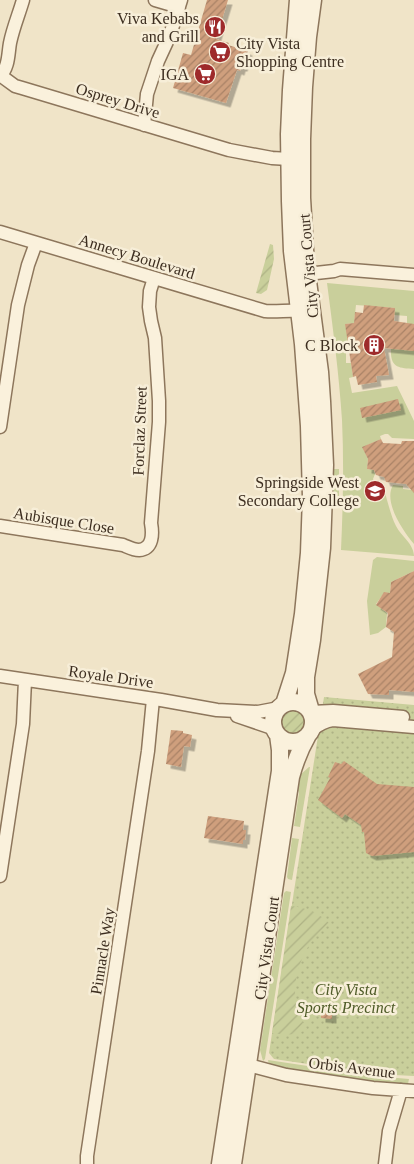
<svg xmlns="http://www.w3.org/2000/svg" width="414" height="1164" viewBox="0 0 414 1164" font-family="'Times New Roman',serif">
<style>
.grass{fill:#c9cf9b}
.park{fill:url(#park-dots)}
.garden{fill:url(#garden-furrows)}
.building{fill:url(#building-hatch);filter:url(#shadow)}
.lines{fill:none;stroke-linecap:round;stroke-linejoin:round}
.minor-casing{stroke:#8d765c;stroke-width:15}
.tertiary-casing{stroke:#8d765c;stroke-width:19}
.minor{stroke:#faf1dc;stroke-width:12}
.tertiary{stroke:#faf1dc;stroke-width:16}
.labels{text-anchor:middle;stroke-width:5;stroke-linejoin:round;paint-order:stroke}
.poi-label{font-size:16px;fill:#3d2e20;stroke:#f7eed8;text-anchor:end}
.street-label{font-size:16px;fill:#3d2e20;stroke:#f7eed8}
.park-label{font-size:16px;font-style:italic;fill:#4d5a26;stroke:#f7eed8}
</style>
<defs>
<pattern id="park-dots" width="8" height="8" patternUnits="userSpaceOnUse" patternTransform="scale(1.25)"><rect width="8" height="8" fill="#c9cf9b"/><path d="M2 2h.1M6 6h.1" fill="none" stroke="#aeb285" stroke-width="1.8" stroke-linecap="round"/></pattern>
<pattern id="garden-furrows" width="10" height="10" patternUnits="userSpaceOnUse" patternTransform="scale(1.25)"><rect width="10" height="10" fill="#c9cf9b"/><path d="M-1 1l2-2M0 10L10 0M9 11l2-2" fill="none" stroke="#aeb285"/></pattern>
<pattern id="building-hatch" width="6" height="6" patternUnits="userSpaceOnUse" patternTransform="scale(1.25)"><rect width="6" height="6" fill="#cf9f7d"/><path d="M-1 1l2-2M0 6l6-6M5 7l2-2" fill="none" stroke="#a98266"/></pattern>
<filter id="shadow"><feDropShadow dx="4.5" dy="4.5" stdDeviation="0" flood-color="#0004"/></filter>
</defs>
<rect width="100%" height="100%" fill="#f0e4c8"/>
<path class="grass" d="M 327,283 L 414,291 L 414,369 C 399,368 390,368 391,349 L 398,349 L 407,324 L 407,316 L 394,315 L 395,308 L 356,305 L 354,323 L 346,324 L 350,353 L 346,352 L 346,363 L 351,363 L 353,377 L 349,378 L 352,393 L 397,386 L 414,421 L 414,439 L 392,438 L 388,434 L 385,434 L 380,436 L 381,439 L 363,447 L 368,459 L 367,469 L 374,470 L 375,474 L 373,479 L 375,484 L 381,481 C 387,496 389,512 396,526 C 401,536 414,544 414,556 L 341,550 C 343,506 344,463 342,420 C 339,374 333,329 327,283 Z
M 334,469 L 339,469 L 339,496 L 333,496 C 333,493 330,491 329,489 C 327,482 330,474 334,469 Z
M 393,485 L 403,486 L 403,489 L 413,490 L 414,489 L 414,544 C 403,531 383,502 393,485 Z
M 377,557 L 414,561 L 414,571 L 391,582 L 390,593 L 384,593 L 376,604 L 387,613 L 386,627 L 378,633 L 370,635 L 367,601 L 373,560 Z
M 309,767 L 310,767 L 300,827 L 294,826 L 299,793 L 297,787 L 299,776 Z
M 292,838 L 299,839 L 292,880 L 288,879 L 287,877 Z
M 286,891 L 291,892 L 265,1059 L 263,1061 L 260,1050 L 284,893 Z
M 268,1060 L 374,1076 L 409,1079 L 408,1084 L 376,1082 L 273,1067 L 269,1065 Z"/>
<path class="park" d="M 324,697 L 414,705 L 414,1076 L 376,1074 L 274,1059 L 269,1053 Z"/>
<path class="garden" d="M 270,244 L 273,245 L 274,259 L 270,277 L 267,290 L 261,294 L 256,293 Z
M281 722a12 12 0 1 1 24 0a12 12 0 1 1-24 0Z
M 291,906 C 307,908 318,912 330,924 C 306,938 291,976 296,1004 C 298,1013 302,1021 307,1029 C 295,1036 285,1035 272,1033 Z"/>
<path class="building" d="M 207,0 L 228,0 L 216,39 L 229,43 L 228,45 L 248,51 L 243,67 L 241,67 L 240,71 L 237,70 L 226,103 L 173,88 L 183,53 L 191,55 Z
M 364,305 L 395,308 L 394,321 L 414,324 L 414,351 L 384,348 L 389,375 L 376,376 L 377,382 L 358,385 L 356,376 L 353,377 L 345,324 L 354,323 L 355,312 L 363,313 Z
M 398,399 L 401,410 L 362,418 L 360,408 Z
M 381,439 L 383,443 L 401,444 L 402,441 L 414,441 L 414,493 L 406,484 L 386,482 L 384,477 L 376,475 L 374,470 L 367,469 L 368,459 L 362,447 Z
M 414,571 L 414,692 L 389,690 L 389,695 L 368,694 L 358,674 L 392,657 L 394,632 L 386,627 L 388,613 L 376,605 L 384,592 L 390,593 L 391,582 Z
M 171,730 L 183,731 L 183,733 L 192,735 L 190,747 L 184,746 L 181,767 L 166,764 Z
M 344,761 L 377,784 L 414,787 L 414,852 L 372,856 L 366,853 L 364,832 L 362,832 L 361,825 L 345,814 L 342,818 L 318,800 L 330,778 L 328,777 L 335,762 L 341,764 Z
M 208,816 L 244,821 L 243,830 L 246,830 L 245,840 L 243,840 L 243,844 L 204,838 Z
M 321,1003 L 332,1004 L 332,1019 L 321,1018 Z"/>
<g class="lines">
<g class="minor-casing">
<path id="minor" d="M 155,0 L 179,7
M 0,75 L 15,86 L 22,88 L 229,150 L 272,158 L 289,159 L 298,161
M 0,76 C 9,67 8,54 10,43 C 13,28 19,14 23,0
M 144,125 L 147,94 L 158,61 L 170,35 L 181,0
M 0,232 L 265,311 C 280,312 294,309 308,312
M 307,274 L 334,271 L 340,269 L 414,275
M 0,427 L 18,305 L 28,265 L 36,243
M 0,526 L 123,545 C 128,547 133,550 139,550 C 153,549 153,534 151,523 L 159,422 L 159,401 L 155,338 L 151,321 L 149,307 L 150,291 L 154,278
M 0,676 L 161,700 L 217,710 L 258,712 L 279,708
M 311,712 L 333,711 L 403,717
M 237,716 L 275,729
M 312,730 C 318,725 324,721 333,720 L 414,727
M 0,876 L 23,724 L 25,680
M 248,1065 L 286,1075 L 373,1088 L 414,1091
M 87,1164 L 87,1156 L 148,751 L 153,699
M 385,1164 L 389,1131 L 401,1090"/>
</g>
<g class="tertiary-casing">
<path id="tertiary" d="M273 722a20 20 0 1 1 40 0a20 20 0 1 1-40 0Z
M 284,704 L 294,673 L 303,614 L 309,553 L 311,497 L 309,426 L 303,344 L 292,251 L 290,201 L 289,134 L 291,90 L 298,0
M 311,711 L 306,694 L 306,677 L 312,640 L 322,548 L 325,465 L 322,401 L 320,372 L 306,266 L 302,198 L 302,139 L 304,87 L 308,37 L 313,0
M 220,1164 L 280,771 L 280,750 L 278,735
M 233,1164 L 291,777 C 295,762 300,749 308,735"/>
</g>
<use href="#minor" class="minor"/>
<use href="#tertiary" class="tertiary"/>
</g>
<defs>
<g id="restaurant-disc" transform="scale(1.125)"><circle r="9.5" fill="#9e2a2b" stroke="#f7eed8"/><path d="M-5-6h1v4h1v-4h1v4h1v-4h1v5L-1.5 .5V6h-2V.5L-5-1ZM5-6V6H3V1.5H1.5Q1.5-4 5-6Z" fill="#fff"/></g>
<g id="supermarket-disc" transform="scale(1.125)"><circle r="9.5" fill="#9e2a2b" stroke="#f7eed8"/><path d="M-6-5.5h2.5l.6 2H6L4.5 2H-2.5L-4.4-4H-6ZM-1.5 3.2a1.3 1.3 0 1 0 .1 0ZM3 3.2a1.3 1.3 0 1 0 .1 0Z" fill="#fff"/></g>
<g id="building-disc" transform="scale(1.125)"><circle r="9.5" fill="#9e2a2b" stroke="#f7eed8"/><path d="M-4-6H4V6H1V3H-1V6H-4ZM-2.5-4.3h1.7v1.8h-1.7ZM.8-4.3h1.7v1.8H.8ZM-2.5-1h1.7V.8h-1.7ZM.8-1h1.7V.8H.8Z" fill="#fff"/></g>
<g id="school-disc" transform="scale(1.125)"><circle r="9.5" fill="#9e2a2b" stroke="#f7eed8"/><path d="M0-5L7-2L0 1L-7-2ZM-4 1L0 2.5L4 1V4Q0 6-4 4Z" fill="#fff"/></g>
</defs>
<g fill-rule="evenodd">
<use href="#restaurant-disc" x="215" y="27"/>
<use href="#supermarket-disc" x="220" y="52"/>
<use href="#supermarket-disc" x="205" y="74"/>
<use href="#building-disc" x="374" y="345"/>
<use href="#school-disc" x="375" y="491"/>
</g>
<g class="labels">
<g class="poi-label">
<text x="199" y="24">Viva Kebabs<tspan x="199" dy="18">and Grill</tspan></text>
<text x="236" y="49" text-anchor="start">City Vista<tspan x="236" dy="18">Shopping Centre</tspan></text>
<text x="189" y="80">IGA</text>
<text x="358" y="351">C Block</text>
<text x="359" y="488">Springside West<tspan x="359" dy="18">Secondary College</tspan></text>
</g>
<g class="street-label">
<text transform="translate(118 100) rotate(17)" y="6">Osprey Drive</text>
<text transform="translate(137 256) rotate(17)" y="6">Annecy Boulevard</text>
<text transform="translate(308 266) rotate(-95)" y="6">City Vista Court</text>
<text transform="translate(139 431) rotate(-88)" y="6">Forclaz Street</text>
<text transform="translate(64 520) rotate(9)" y="6">Aubisque Close</text>
<text transform="translate(111 676) rotate(8)" y="6">Royale Drive</text>
<text transform="translate(266 948) rotate(-82)" y="6">City Vista Court</text>
<text transform="translate(102 951) rotate(-81)" y="6">Pinnacle Way</text>
<text transform="translate(352 1067) rotate(7)" y="6">Orbis Avenue</text>
</g>
<g class="park-label">
<text x="346" y="995">City Vista<tspan x="346" dy="18">Sports Precinct</tspan></text>
</g>
</g>
</svg>
